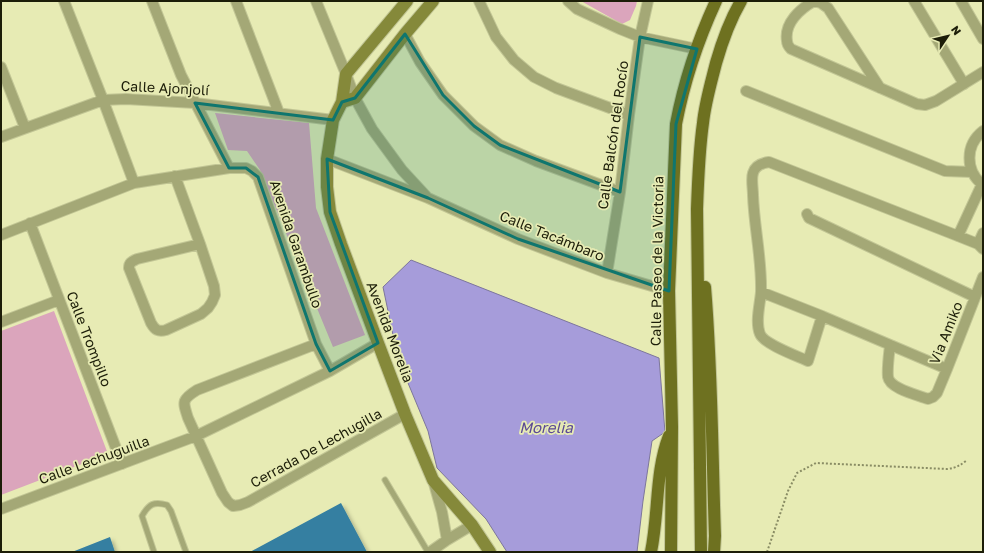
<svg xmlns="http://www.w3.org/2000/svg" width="984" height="553" viewBox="0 0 984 553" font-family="'Golos Text',sans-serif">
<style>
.green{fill:#dba5bc}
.water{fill:#a69cda;stroke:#7d769b}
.building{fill:#347fa1;filter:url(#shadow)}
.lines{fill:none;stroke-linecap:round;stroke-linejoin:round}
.lane-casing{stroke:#c2c695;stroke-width:7}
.street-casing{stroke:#c2c695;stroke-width:12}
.secondary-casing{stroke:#c2c695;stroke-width:14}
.primary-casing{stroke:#c2c695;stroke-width:14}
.path{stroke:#898c64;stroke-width:2;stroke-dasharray:2 2;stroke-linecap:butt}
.lane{stroke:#a4a876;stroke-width:5}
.street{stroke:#a4a876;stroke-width:10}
.secondary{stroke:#85893a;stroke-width:12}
.primary{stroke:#6e7120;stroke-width:12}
.marked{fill:#0f766e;fill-opacity:0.2;stroke:#0f766e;stroke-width:3;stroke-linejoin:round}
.labels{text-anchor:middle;stroke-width:3.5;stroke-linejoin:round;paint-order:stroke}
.street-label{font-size:14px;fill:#1c1d08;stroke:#e7ebb4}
.water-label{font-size:15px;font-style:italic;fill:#5a4894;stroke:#e7ebb4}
</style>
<defs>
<filter id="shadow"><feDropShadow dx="3" dy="3" stdDeviation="2" flood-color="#0004"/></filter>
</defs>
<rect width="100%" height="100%" fill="#e7ebb4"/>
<path class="green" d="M 581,1 L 637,1 L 636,6 L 630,20 L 622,24 Z
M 215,113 L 309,123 L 316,208 L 365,335 L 333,347 L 260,170 L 247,151 L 228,150 Z
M 54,311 L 108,454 L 1,495 L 1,331 Z"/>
<path class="water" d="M 411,260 L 659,358 L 665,432 L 652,441 L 643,501 L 637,552 L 507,552 L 486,519 L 437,468 L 428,431 L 398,359 L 383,287 Z"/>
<path class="building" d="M 341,503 L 367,552 L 250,552 Z
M 110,537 L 115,552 L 72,552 Z"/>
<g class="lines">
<g class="lane-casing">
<path id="lane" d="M 385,480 L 428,552
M 154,552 L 142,516 C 149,504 154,501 167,505 L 171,511 L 186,552"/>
</g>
<g class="street-casing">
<path id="street" d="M 64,1 L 103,100 L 134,183
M 152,1 L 181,75 L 229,168
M 236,1 L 279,113
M 316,1 L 346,74 L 355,98 L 372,129 L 402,170 L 426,196
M 479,1 L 496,37 L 514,60 L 534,77 L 556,88 L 629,115
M 568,1 L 577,9 L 620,29 L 640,37 L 697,49
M 914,1 L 964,84
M 961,1 L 983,39
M 405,34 L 420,62 L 443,95 L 474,126 L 500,145 L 536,161 L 620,192
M 1,67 L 25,128
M 880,88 L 828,8 L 821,3 L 814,1 C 800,9 784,23 787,41 C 787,44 789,47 791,49 L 917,104 L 925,105 L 936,101 L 983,72
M 746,91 L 945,171 L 972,172
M 983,131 C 965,145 965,171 983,185
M 1,137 L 103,100 L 126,99 L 195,103 L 333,120
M 327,159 L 428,198 L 518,239 L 607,273 L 669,291
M 175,176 L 200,244 L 214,286 L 215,295 L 212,302 L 208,308 L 201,314 L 166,330 C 158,332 155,330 151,323 L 129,268 C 129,262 133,261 137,259 L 200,244
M 807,214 L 809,218 L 975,297
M 30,223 L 122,464
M 1,235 L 134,183 L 229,168 L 246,168 L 252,171 L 258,177 L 316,344 L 330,371
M 958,236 L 982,184
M 978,244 L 983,233
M 607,273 L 620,192 L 629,115 L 640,37 L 648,1
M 761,292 L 822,316 L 808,361 C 797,356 764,344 760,334 C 755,322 760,305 761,292 C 762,259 754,227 753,195 C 753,188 751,179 753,173 C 755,166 762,163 769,162 L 958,236 L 978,244 L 983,249
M 822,316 L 947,369
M 1,322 L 59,300
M 316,344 L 197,390 C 181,400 183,402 188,418 L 222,493 L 228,502 L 233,506 L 240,505 L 248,502 L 405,414
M 890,345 C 889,354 887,369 888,377 C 890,389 918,395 928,399 L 933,397 L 937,393 L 947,369 L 983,277
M 433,480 L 442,512 L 447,540
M 1,509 L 196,436 L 330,371 L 378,343
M 430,552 L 447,540 L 472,525"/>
</g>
<g class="secondary-casing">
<path id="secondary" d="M 407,1 L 346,74 L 342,102 L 333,120 L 327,159 L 327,187 L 330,212 L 341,244 L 378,343 L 405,414 L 433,480 L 472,525 L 490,552
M 342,102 L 355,98 L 405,34 L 433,1"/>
</g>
<g class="primary-casing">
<path id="primary" d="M 705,287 C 712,370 712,453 715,536 L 714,552
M 651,552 C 659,513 655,472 669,436
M 671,552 L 672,427 L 669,291 L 676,124 C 684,82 698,40 716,1
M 701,552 L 697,209 C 698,180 699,151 703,123 C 705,103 711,83 716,63 C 722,42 730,20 741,1"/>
</g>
<path class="path" d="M 767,552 L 788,491 L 797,473 L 816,463 L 947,469 C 956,468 961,465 967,460"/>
<use href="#lane" class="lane"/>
<use href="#street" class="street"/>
<use href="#secondary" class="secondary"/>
<use href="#primary" class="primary"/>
</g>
<path class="marked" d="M 405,34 L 443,95 L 474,126 L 500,145 L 620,192 L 640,37 L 697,49 L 676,124 L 669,291 L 518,239 L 428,198 L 327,159 L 330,212 L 378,343 L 330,371 L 316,344 L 258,177 L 246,168 L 229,168 L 195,103 L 333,120 L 342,102 L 355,98 Z"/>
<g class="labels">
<g class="street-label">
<text transform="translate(165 88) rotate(3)" y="5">Calle Ajonjolí</text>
<text transform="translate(613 135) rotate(-82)" y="5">Calle Balcón del Rocío</text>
<text transform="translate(552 236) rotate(22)" y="5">Calle Tacámbaro</text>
<text transform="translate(296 244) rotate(71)" y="5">Avenida Garambullo</text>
<text transform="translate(657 261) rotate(-89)" y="5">Calle Paseo de la Victoria</text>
<text transform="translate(390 332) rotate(69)" y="5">Avenida Morelia</text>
<text transform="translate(946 333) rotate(-68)" y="5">Via Amiko</text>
<text transform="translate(89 339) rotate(69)" y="5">Calle Trompillo</text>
<text transform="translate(316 448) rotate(-29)" y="5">Cerrada De Lechugilla</text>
<text transform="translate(94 460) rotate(-20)" y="5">Calle Lechuguilla</text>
</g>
<g class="water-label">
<text x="546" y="433">Morelia</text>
</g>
</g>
<rect width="984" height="553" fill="none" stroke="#1c1d08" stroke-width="4"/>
<g transform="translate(948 36) rotate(55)" stroke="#e7ebb4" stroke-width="3" paint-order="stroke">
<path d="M0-3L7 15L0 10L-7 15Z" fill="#1c1d08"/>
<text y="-6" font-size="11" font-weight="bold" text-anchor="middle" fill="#1c1d08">N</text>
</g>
</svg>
